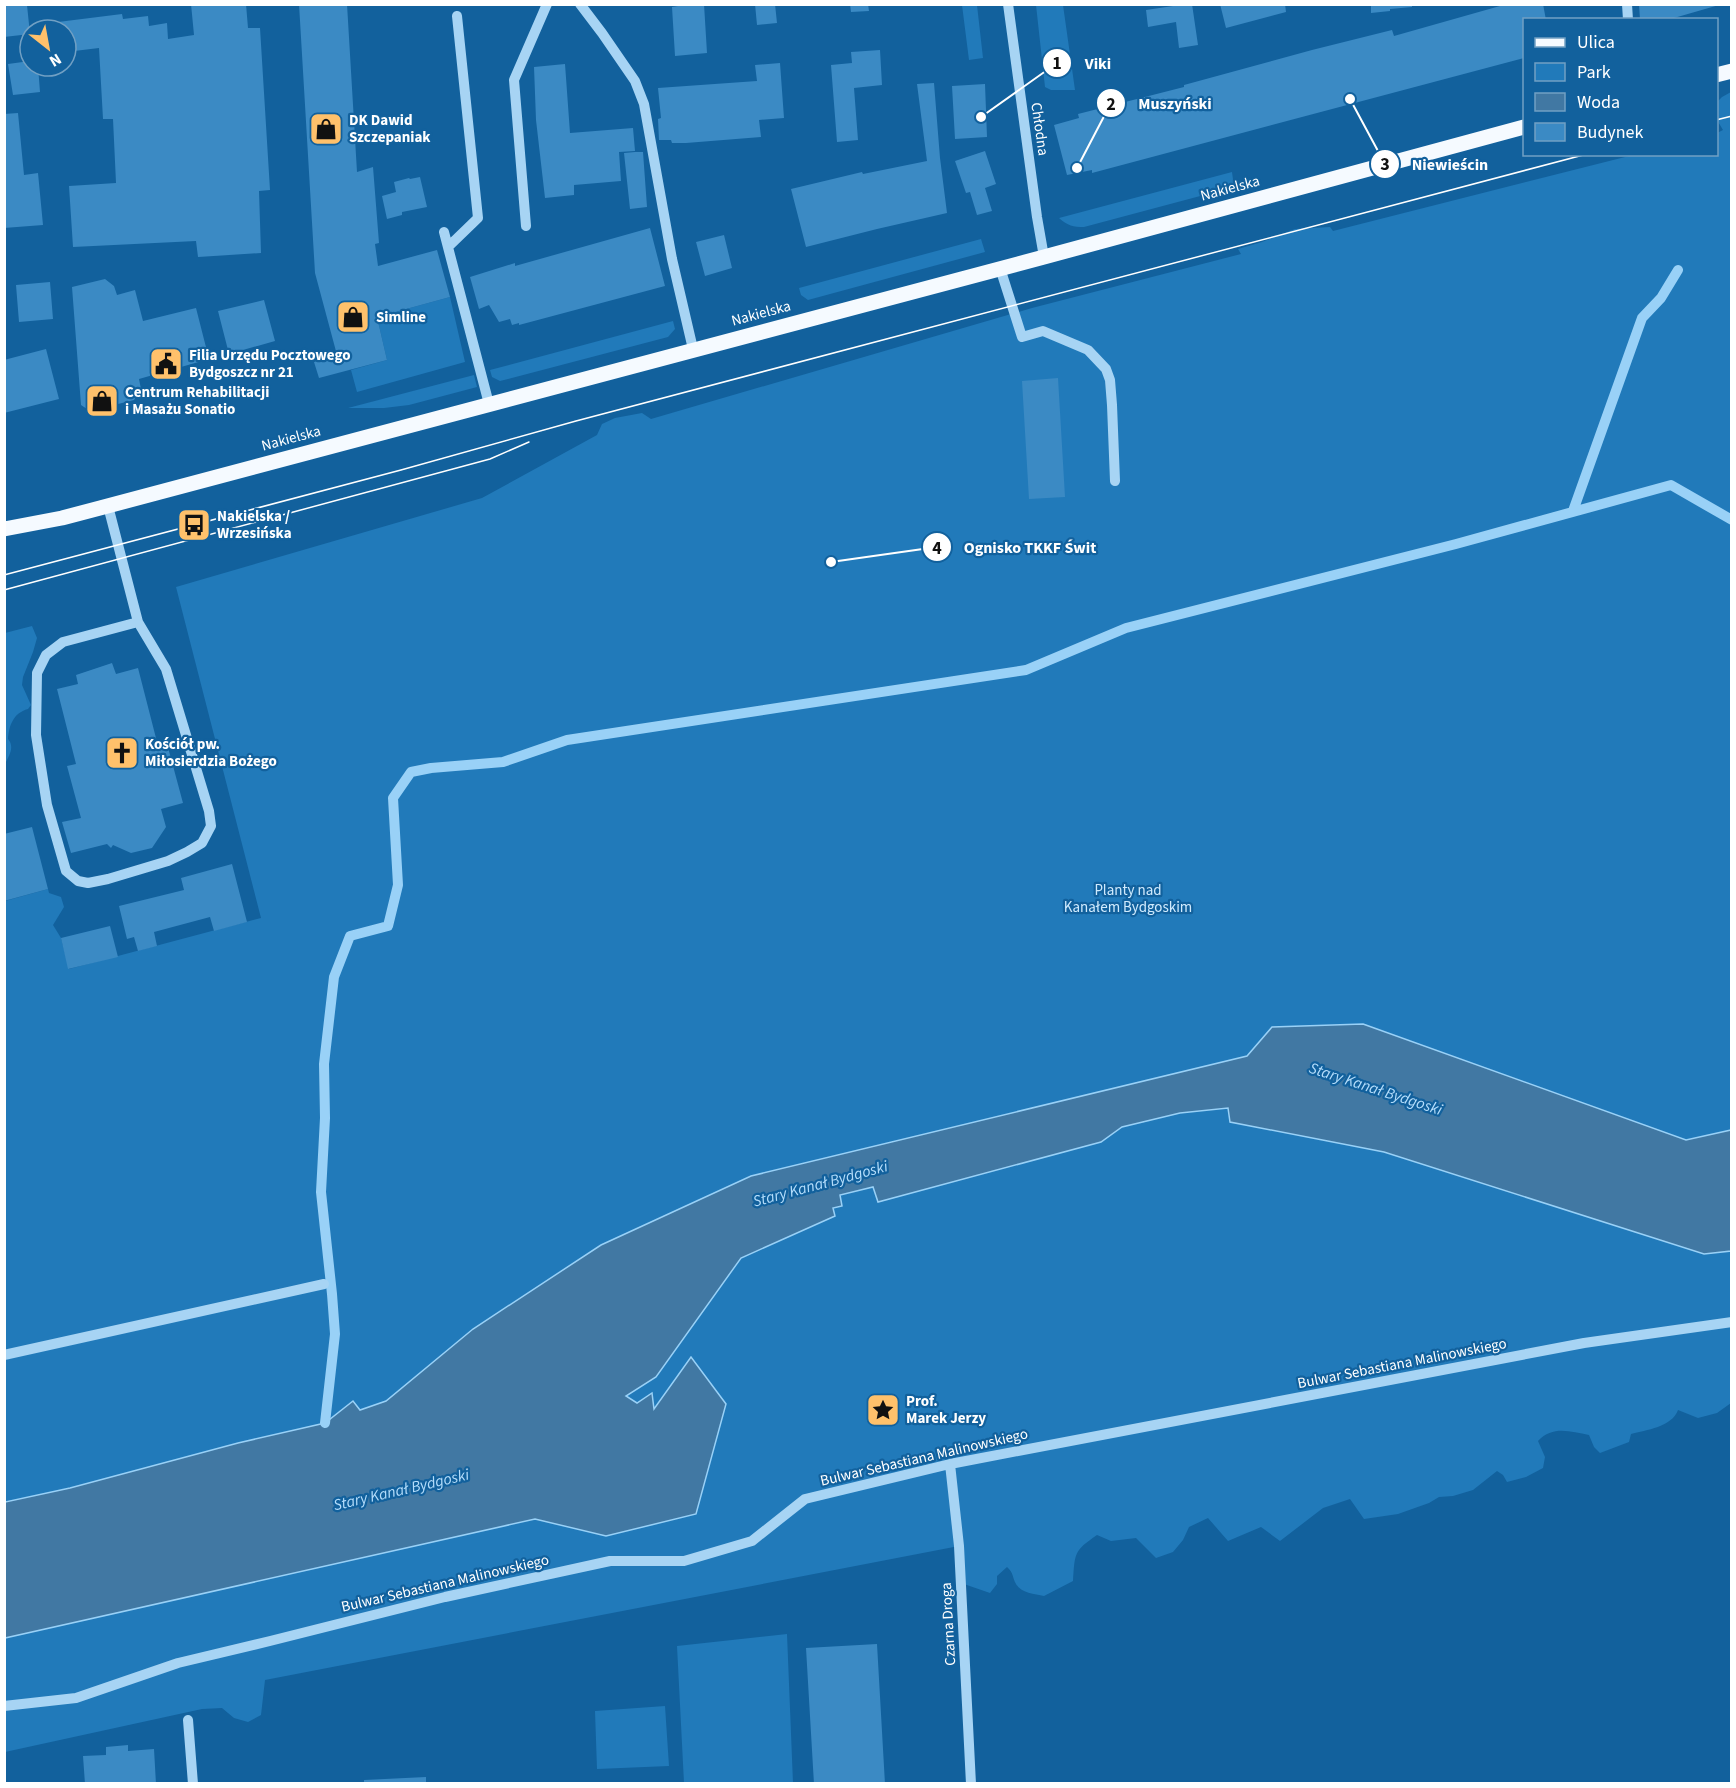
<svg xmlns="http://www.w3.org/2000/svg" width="1736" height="1788" viewBox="0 0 1736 1788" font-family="'Source Sans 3',sans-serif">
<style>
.green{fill:#217aba}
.water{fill:#4178a3;stroke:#99d1f7;stroke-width:1.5}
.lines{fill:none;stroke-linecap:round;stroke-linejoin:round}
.stream{stroke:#99d1f7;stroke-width:10}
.building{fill:#3b8ac4}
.minor{stroke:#a7d4f4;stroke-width:10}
.major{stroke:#f5faff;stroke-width:15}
.tram{stroke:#fff;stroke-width:1.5}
.labels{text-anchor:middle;stroke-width:4.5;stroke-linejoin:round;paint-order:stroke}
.poi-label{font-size:15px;font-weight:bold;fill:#fff;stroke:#12619d;text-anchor:start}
.street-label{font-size:15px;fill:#fff;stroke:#12619d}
.park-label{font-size:15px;fill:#d0ebfe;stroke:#12619d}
.water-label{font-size:16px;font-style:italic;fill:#b4ddfb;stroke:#12619d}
.leader{fill:none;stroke:#fff;stroke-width:2}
.callout-dot{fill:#fff;stroke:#12619d;stroke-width:2}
.mark-label{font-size:18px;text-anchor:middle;font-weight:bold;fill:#111}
.callout-label{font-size:16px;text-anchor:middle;font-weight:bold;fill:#fff;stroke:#12619d;stroke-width:4.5;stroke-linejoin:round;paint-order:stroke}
</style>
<rect width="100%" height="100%" fill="#12619d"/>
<path class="green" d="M 962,5 L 977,5 L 983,58 L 969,60 Z
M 1036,5 L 1063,5 L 1075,90 L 1051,90 L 1045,87 Z
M 1731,92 L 1731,1403 L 1717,1413 L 1698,1418 L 1678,1410 C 1672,1427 1646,1430 1631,1434 L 1629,1442 L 1600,1453 L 1594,1447 L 1589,1435 C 1571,1432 1553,1425 1538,1441 L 1545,1457 L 1543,1468 L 1526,1477 L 1507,1482 L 1503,1475 L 1497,1471 L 1473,1490 L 1453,1496 L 1439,1497 L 1429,1503 L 1398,1514 L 1364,1519 L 1350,1499 L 1323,1508 L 1280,1541 L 1261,1527 L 1228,1541 L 1208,1518 L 1189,1527 L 1183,1540 L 1173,1552 L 1156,1558 L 1136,1538 L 1111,1541 L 1097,1535 C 1074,1551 1075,1552 1073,1581 L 1044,1596 C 1035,1594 1021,1593 1016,1584 C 1012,1577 1014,1573 1007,1567 L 997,1576 L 997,1584 L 990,1593 L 961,1583 L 959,1546 L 265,1680 L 261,1715 L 248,1722 L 234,1718 L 222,1708 L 202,1709 L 5,1752 L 5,901 L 48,889 L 49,893 L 61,897 L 64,907 L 53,925 L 61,938 L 69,969 L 261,918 L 176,587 L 482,498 L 597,435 L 602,424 L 615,418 L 642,413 L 651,419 L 1032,308 L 1241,254 L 1238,249 L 1262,242 L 1295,229 L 1330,227 L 1333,231 L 1633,155 L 1716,154 L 1717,133 L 1723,130 L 1717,120 L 1717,102 L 1722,97 Z
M 1232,172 L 1234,187 L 1084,227 C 1073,227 1068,226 1059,218 Z
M 981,239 L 985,252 L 808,300 L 801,295 L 799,288 Z
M 450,297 L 465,362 L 357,392 L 351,370 L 387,360 L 377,317 Z
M 673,321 L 675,329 L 668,337 L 500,381 L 492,377 L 490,370 Z
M 474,375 L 477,387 L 409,405 L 384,408 L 348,408 Z
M 32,626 L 37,638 L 33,652 L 23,677 L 22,685 L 31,705 L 28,709 C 13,713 9,726 8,739 C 15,747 9,756 5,764 L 5,633 Z
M 787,1634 L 793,1783 L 684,1783 L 677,1646 Z
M 665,1706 L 669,1766 L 597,1769 L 595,1711 Z"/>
<path class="water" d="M 1363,1024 L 1686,1140 L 1731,1130 L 1731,1251 L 1704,1254 L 1384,1152 L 1230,1122 L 1228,1108 L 1180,1113 L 1122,1127 L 1101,1142 L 878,1202 L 873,1187 L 840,1195 L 842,1206 L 833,1208 L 835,1216 L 741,1258 L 656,1377 L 626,1396 L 637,1403 L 652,1393 L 654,1409 L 691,1357 L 726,1404 L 696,1514 L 606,1536 L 535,1519 L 5,1638 L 5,1502 L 70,1488 L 238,1443 L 325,1423 L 353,1401 L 360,1410 L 386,1401 L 473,1329 L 601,1245 L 751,1176 L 1247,1056 L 1272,1027 Z"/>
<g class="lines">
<path class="stream" d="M 1573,511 L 1642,318 L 1661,298 L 1678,270
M 325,1423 L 335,1334 L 332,1294 L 321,1192 L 325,1118 L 324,1064 L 334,977 L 350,936 L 388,926 L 398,885 L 393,798 L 411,772 L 431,768 L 503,762 L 567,740 L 1026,670 L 1126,628 L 1456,544 L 1671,485 L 1732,520"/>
</g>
<path class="building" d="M 191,4 L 246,4 L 248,28 L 260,28 L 270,190 L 259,191 L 261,253 L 198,257 L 196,241 L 73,247 L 69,186 L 116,183 L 113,119 L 103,119 L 99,48 L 66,52 L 66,30 L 59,30 L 58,22 L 122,14 L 123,19 L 148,16 L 149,26 L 167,23 L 168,39 L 194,35 Z
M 299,4 L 347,4 L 357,172 L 373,167 L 379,243 L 375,244 L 378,266 L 437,250 L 450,297 L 377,317 L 387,360 L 319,378 L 314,362 L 337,355 L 315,273 Z
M 678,4 L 704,4 L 707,53 L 675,56 L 672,7 L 678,6 Z
M 755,4 L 775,4 L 777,23 L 757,25 Z
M 850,4 L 868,4 L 869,11 L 851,12 Z
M 1173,4 L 1192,4 L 1198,45 L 1179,48 L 1176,22 L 1148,27 L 1146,10 L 1173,6 Z
M 1220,4 L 1285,4 L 1286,12 L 1226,28 Z
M 1507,4 L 1543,4 L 1546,20 L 1524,20 L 1524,58 L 1092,173 L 1092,170 L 1067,175 L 1054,125 L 1079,118 L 1078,114 L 1184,87 L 1184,85 L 1312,50 L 1392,30 L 1394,36 Z
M 1639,4 L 1719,4 L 1719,5 L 1667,20 L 1640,20 Z
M 4,5 L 27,5 L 30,34 L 4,37 Z
M 1371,5 L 1412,5 L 1412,7 L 1390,9 L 1390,11 L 1371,13 Z
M 880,50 L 882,85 L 854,88 L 858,140 L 837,142 L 831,65 L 852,63 L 851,52 Z
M 30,61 L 30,66 L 38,66 L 40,92 L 13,95 L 8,64 Z
M 780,63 L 784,118 L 759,120 L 761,137 L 686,143 L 672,143 L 671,140 L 659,140 L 658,119 L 661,118 L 658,88 L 757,81 L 755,65 Z
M 565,64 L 570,133 L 633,128 L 635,151 L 619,152 L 621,181 L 574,185 L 574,195 L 545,198 L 536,120 L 534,67 Z
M 934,83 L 940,158 L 947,213 L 877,229 L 806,247 L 791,189 L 862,172 L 863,174 L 927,161 L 917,84 Z
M 985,84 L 987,137 L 955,139 L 952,86 Z
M 18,113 L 24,175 L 38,173 L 43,225 L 4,228 L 4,114 Z
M 985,151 L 996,184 L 985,188 L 992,211 L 977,215 L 970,192 L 966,193 L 955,161 Z
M 635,152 L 643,152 L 647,207 L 630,209 L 624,153 Z
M 420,177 L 427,207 L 402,212 L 402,215 L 387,219 L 382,196 L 396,192 L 394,182 L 409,178 L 410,179 Z
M 650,228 L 665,286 L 519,325 L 519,323 L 512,325 L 510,319 L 499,322 L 489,305 L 479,309 L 470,277 L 515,263 L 515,266 Z
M 724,235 L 732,268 L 705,276 L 696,242 Z
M 105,279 L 114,286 L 117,295 L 135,290 L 143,321 L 196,308 L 209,359 L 139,379 L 141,389 L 134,400 L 90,411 L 81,405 L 72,287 Z
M 50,282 L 53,319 L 19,322 L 16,285 Z
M 264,300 L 275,341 L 229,354 L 218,311 Z
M 46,349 L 59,399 L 4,413 L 4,360 Z
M 1058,378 L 1065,497 L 1029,499 L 1022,381 Z
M 112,663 L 116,674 L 138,668 L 157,742 L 166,740 L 183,803 L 161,809 L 166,827 L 152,848 L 131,853 L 113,845 L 111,848 L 107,844 L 71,853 L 62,822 L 81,818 L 67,766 L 76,764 L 57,689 L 78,684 L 76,675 Z
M 32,827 L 48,889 L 4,901 L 4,834 Z
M 232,864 L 247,922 L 214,931 L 210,917 L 154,932 L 157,946 L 138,951 L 134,937 L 127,939 L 119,906 L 184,890 L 181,878 Z
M 110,926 L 118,957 L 68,969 L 61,938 Z
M 877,1644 L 885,1784 L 814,1784 L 806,1648 Z
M 128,1745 L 128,1751 L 154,1749 L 156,1784 L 85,1784 L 83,1756 L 106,1755 L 106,1747 Z
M 426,1777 L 426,1784 L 364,1784 L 364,1780 Z"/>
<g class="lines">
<path class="minor" d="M 580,4 L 602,33 L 635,81 L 644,104 L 672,259 L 693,349
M 1008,4 L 1037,217 L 1044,257
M 1627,4 L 1628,20
M 526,226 L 514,80 L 547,4
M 444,232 L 489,404
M 448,247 L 478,218 L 457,16
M 1000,268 L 1022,337 L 1043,331 L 1088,350 L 1106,369 L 1110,380 L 1112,405 L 1115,481
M 108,506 L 138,622 L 166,669 L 209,811 L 211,826 L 202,843 L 187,852 L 168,861 L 108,879 L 88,883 L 78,881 L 66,871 L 47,805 L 36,735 L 37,673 L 46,655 L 63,642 L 138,622
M 4,1355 L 324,1284
M 950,1464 L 959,1546 L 971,1784
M 4,1706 L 76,1698 L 178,1663 L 270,1641 L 445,1597 L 610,1561 L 684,1561 L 752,1541 L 805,1499 L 950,1464 L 1584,1343 L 1732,1322
M 188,1720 L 193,1784"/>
<path class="major" d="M 1716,75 L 1732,71
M 4,529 L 62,518 L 100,508 L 1044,257 L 1524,127"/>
<path class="tram" d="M 1716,120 L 1732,116
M 4,575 L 401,470 L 576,421 L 1587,154
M 4,590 L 490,459 L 529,442"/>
</g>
<defs>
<g id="shop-square" transform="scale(1.725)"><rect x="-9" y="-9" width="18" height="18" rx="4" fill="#ffc16b" stroke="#12619d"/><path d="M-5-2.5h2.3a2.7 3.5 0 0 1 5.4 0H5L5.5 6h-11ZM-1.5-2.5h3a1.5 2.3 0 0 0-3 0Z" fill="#111"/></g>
<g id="civic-square" transform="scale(1.725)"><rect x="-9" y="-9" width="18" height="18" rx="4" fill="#ffc16b" stroke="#12619d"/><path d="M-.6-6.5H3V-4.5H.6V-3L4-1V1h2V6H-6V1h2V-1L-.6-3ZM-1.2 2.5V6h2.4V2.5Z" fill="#111"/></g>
<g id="bus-square" transform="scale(1.725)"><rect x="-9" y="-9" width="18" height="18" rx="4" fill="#ffc16b" stroke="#12619d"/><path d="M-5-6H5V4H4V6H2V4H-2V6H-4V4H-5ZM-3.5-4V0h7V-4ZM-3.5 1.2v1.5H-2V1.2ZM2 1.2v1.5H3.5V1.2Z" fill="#111"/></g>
<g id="church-square" transform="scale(1.725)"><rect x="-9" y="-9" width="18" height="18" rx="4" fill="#ffc16b" stroke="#12619d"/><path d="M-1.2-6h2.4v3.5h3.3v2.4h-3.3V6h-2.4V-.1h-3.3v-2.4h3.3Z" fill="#111"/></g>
<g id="sight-square" transform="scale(1.725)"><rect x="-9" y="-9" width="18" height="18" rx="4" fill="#ffc16b" stroke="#12619d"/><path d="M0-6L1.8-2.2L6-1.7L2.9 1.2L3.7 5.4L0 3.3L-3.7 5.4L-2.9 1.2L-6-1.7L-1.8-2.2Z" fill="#111"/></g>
</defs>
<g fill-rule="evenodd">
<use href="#shop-square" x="326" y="129"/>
<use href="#shop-square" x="353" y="317"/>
<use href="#civic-square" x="166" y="364"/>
<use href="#shop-square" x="102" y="401"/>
<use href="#bus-square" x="194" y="525"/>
<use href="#church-square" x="122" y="753"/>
<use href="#sight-square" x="883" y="1410"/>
</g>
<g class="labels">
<g class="poi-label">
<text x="349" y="125">DK Dawid<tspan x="349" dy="17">Szczepaniak</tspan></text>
<text x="376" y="322">Simline</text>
<text x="189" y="360">Filia Urzędu Pocztowego<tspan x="189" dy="17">Bydgoszcz nr 21</tspan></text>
<text x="125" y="397">Centrum Rehabilitacji<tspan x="125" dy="17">i Masażu Sonatio</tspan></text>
<text x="217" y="521">Nakielska /<tspan x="217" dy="17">Wrzesińska</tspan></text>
<text x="145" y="749">Kościół pw.<tspan x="145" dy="17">Miłosierdzia Bożego</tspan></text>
<text x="906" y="1406">Prof.<tspan x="906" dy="17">Marek Jerzy</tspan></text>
</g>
<g class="street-label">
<text transform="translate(1040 129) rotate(82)" y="5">Chłodna</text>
<text transform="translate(1230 188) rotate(-15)" y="5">Nakielska</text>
<text transform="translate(761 313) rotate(-15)" y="5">Nakielska</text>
<text transform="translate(291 438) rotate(-15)" y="5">Nakielska</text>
<text transform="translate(1402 1363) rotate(-11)" y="5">Bulwar Sebastiana Malinowskiego</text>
<text transform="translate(924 1457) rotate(-13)" y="5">Bulwar Sebastiana Malinowskiego</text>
<text transform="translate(445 1583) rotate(-13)" y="5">Bulwar Sebastiana Malinowskiego</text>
<text transform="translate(948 1624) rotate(-93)" y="5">Czarna Droga</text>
</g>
<g class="park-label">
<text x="1128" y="895">Planty nad<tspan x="1128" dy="17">Kanałem Bydgoskim</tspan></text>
</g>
<g class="water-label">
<text transform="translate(1376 1088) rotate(18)" y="6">Stary Kanał Bydgoski</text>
<text transform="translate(820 1183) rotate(-15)" y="6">Stary Kanał Bydgoski</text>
<text transform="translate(401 1489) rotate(-13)" y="6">Stary Kanał Bydgoski</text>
</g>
</g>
<path class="leader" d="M981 117L1057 63M1077 168L1111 103M1350 99L1385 164M831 562L937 547"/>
<g class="callout-dot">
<circle cx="981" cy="117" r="6"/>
<circle cx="1077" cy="168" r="6"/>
<circle cx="1350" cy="99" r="6"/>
<circle cx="831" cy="562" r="6"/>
<circle cx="1057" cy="63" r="15"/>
<circle cx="1111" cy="103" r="15"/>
<circle cx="1385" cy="164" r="15"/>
<circle cx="937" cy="547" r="15"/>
</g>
<g class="mark-label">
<text x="1057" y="69">1</text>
<text x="1111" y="110">2</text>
<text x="1385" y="170">3</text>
<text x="937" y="554">4</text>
</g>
<g class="callout-label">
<text x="1098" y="69">Viki</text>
<text x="1175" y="109">Muszyński</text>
<text x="1450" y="170">Niewieścin</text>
<text x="1030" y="553">Ognisko TKKF Świt</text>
</g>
<rect width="1736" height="1788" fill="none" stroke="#ffffff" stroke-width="12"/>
<rect x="1523" y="18" width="195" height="138" fill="#12619d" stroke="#71a0c4" stroke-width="1.5"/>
<rect x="1535" y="38" width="30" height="9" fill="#f5faff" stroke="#71a0c4" stroke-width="1.5"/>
<text x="1577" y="48" font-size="18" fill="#ffffff">Ulica</text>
<rect x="1535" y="63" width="30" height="18" fill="#217aba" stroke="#71a0c4" stroke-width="1.5"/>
<text x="1577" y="78" font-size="18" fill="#ffffff">Park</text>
<rect x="1535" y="93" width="30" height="18" fill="#4178a3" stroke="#71a0c4" stroke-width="1.5"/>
<text x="1577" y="108" font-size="18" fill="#ffffff">Woda</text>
<rect x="1535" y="123" width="30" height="18" fill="#3b8ac4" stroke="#71a0c4" stroke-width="1.5"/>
<text x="1577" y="138" font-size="18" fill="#ffffff">Budynek</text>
<g transform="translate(48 48) rotate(149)"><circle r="28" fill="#12619d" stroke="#71a0c4" stroke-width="1.5"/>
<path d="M0-4.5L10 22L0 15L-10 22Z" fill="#ffc16b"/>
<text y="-9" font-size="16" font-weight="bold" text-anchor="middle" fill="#ffffff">N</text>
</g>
</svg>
